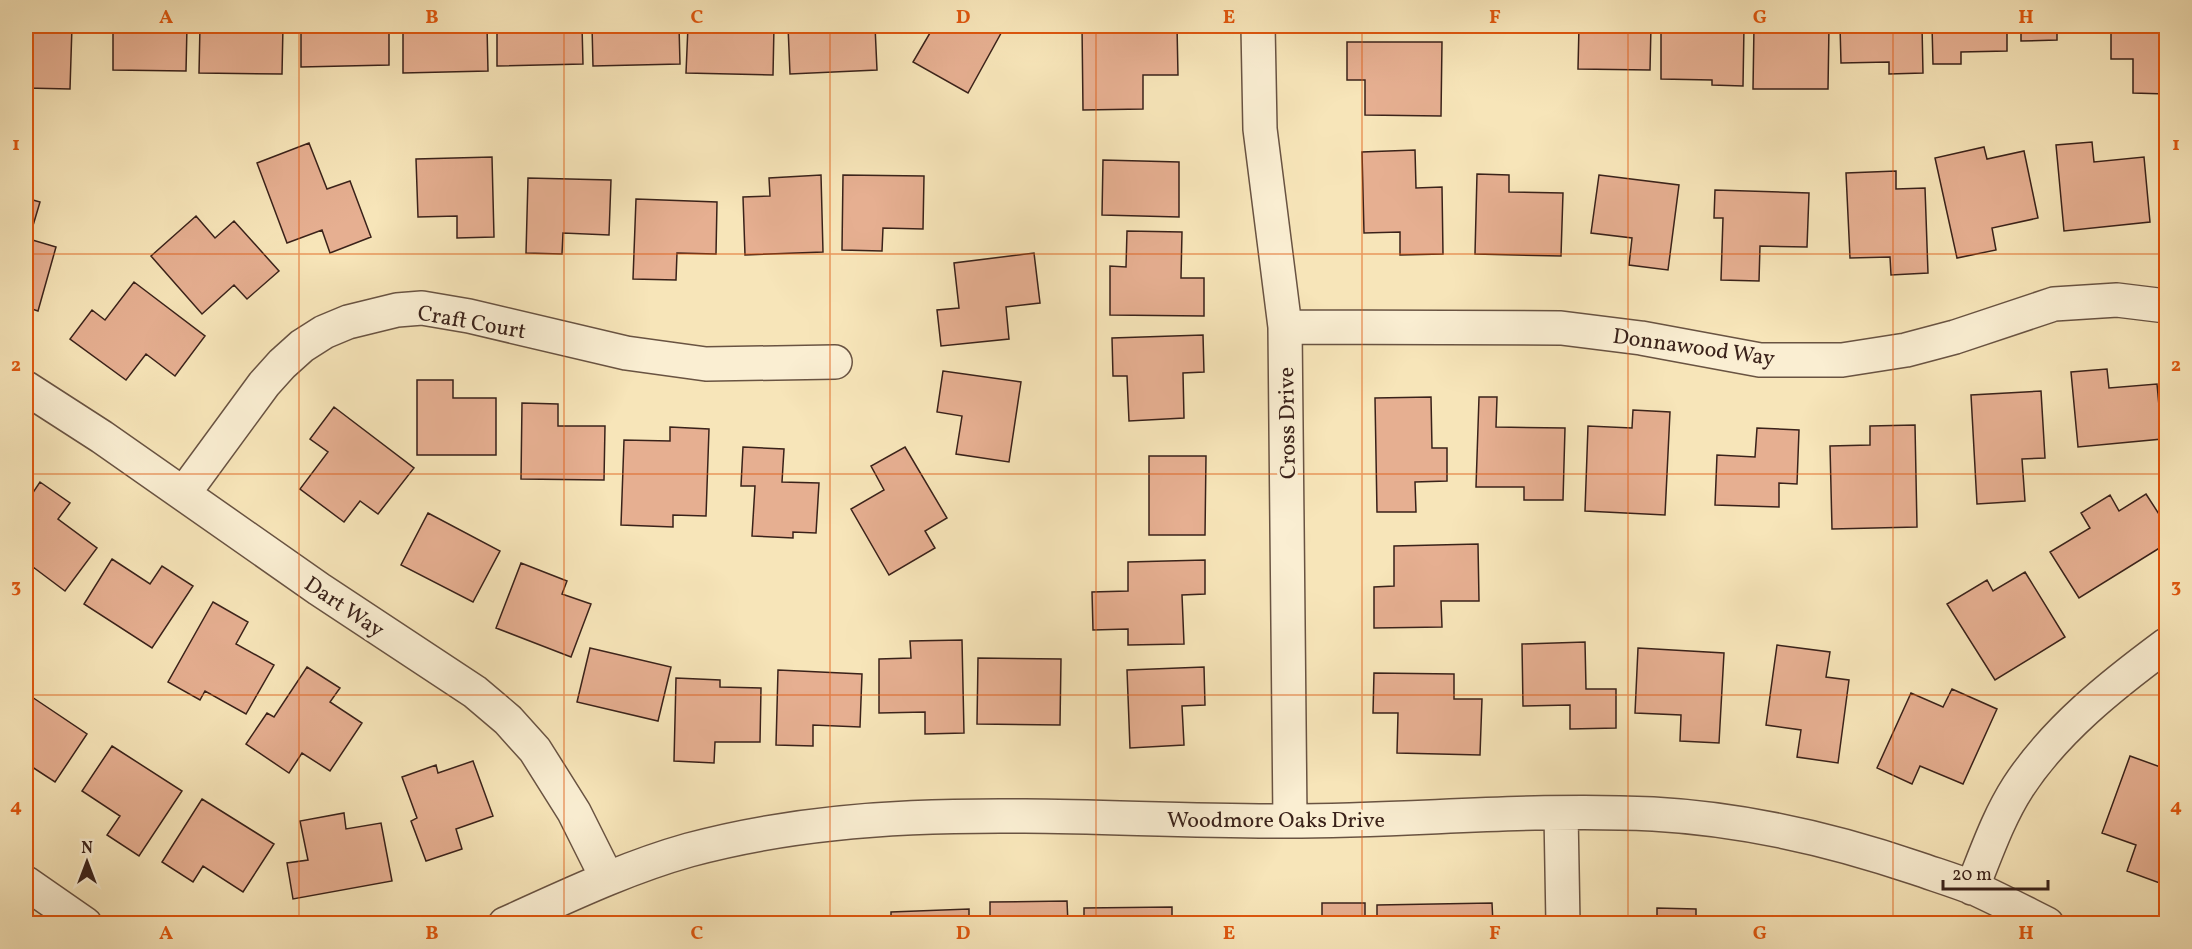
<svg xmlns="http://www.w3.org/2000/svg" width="2192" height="949" viewBox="0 0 2192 949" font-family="Vollkorn,serif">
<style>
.building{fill:#e6af91;stroke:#3a221a;stroke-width:1.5}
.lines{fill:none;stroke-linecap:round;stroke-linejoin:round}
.minor-casing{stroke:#695342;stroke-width:36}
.minor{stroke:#faeed2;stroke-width:33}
.grid{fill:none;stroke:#df560d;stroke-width:1.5;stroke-opacity:0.55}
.labels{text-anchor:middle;stroke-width:6;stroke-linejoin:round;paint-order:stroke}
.street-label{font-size:22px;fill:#3a221a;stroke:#faeed2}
.neatline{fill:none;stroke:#df560d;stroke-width:2}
.grid-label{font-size:20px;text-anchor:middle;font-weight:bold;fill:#df560d}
</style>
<rect width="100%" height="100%" fill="#f7e5b9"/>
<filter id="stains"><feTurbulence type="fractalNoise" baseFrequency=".00333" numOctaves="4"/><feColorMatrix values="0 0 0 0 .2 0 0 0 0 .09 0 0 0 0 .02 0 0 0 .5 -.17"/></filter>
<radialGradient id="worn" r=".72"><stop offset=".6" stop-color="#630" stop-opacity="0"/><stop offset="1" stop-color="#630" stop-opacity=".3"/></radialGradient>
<path class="building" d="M 26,26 L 72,26 L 70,89 L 26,88 Z
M 113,26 L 187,26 L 186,71 L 113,70 Z
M 200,26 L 283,26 L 282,74 L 199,73 Z
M 301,26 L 389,26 L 389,65 L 301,67 Z
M 403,26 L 487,26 L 488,71 L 403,73 Z
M 497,26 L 582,26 L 583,64 L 497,66 Z
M 592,26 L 679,26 L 680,64 L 593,66 Z
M 688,26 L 774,26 L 773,75 L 686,73 Z
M 788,26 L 875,26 L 877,70 L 790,74 Z
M 934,26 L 1005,26 L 968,93 L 913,62 Z
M 1082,26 L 1177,26 L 1178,75 L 1143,75 L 1143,109 L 1083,110 Z
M 1359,26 L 1455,26 L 1455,32 L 1359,31 Z
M 1481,26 L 1564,26 L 1564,31 L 1481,32 Z
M 1579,26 L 1651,26 L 1650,70 L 1578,69 Z
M 1661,26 L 1744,26 L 1743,86 L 1712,85 L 1712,80 L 1661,79 Z
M 1754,26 L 1829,26 L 1828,89 L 1753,89 Z
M 1840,26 L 1922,26 L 1923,73 L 1889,74 L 1889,62 L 1841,63 Z
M 1932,26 L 2007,26 L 2007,51 L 1961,52 L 1961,64 L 1933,64 Z
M 2021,26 L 2102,26 L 2102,28 L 2057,30 L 2057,40 L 2021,41 Z
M 2111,26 L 2166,26 L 2166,94 L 2133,93 L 2133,59 L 2111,59 Z
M 1347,42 L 1442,42 L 1441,116 L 1365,115 L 1365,80 L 1347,80 Z
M 2092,142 L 2094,162 L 2144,157 L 2150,222 L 2064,231 L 2056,145 Z
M 309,143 L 327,189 L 350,181 L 371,237 L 330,253 L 322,230 L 287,243 L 257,163 Z
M 1984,147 L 1987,159 L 2024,151 L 2038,218 L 1992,228 L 1996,250 L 1957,258 L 1935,158 Z
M 1415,150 L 1416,188 L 1442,187 L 1443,254 L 1400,255 L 1400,232 L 1364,233 L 1362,152 Z
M 492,157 L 494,237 L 457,238 L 457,216 L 418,217 L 416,159 Z
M 1103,160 L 1179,162 L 1179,217 L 1102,215 Z
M 1896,171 L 1896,189 L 1925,188 L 1928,273 L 1891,275 L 1890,257 L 1850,258 L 1846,173 Z
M 1477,174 L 1509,175 L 1509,192 L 1563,193 L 1561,256 L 1475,254 Z
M 821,175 L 823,252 L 745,255 L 743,197 L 770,196 L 769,178 Z
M 843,175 L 924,176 L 923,229 L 883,228 L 882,251 L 842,250 Z
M 1599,175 L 1679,185 L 1668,270 L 1629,265 L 1632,238 L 1591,233 Z
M 528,178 L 611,180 L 609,235 L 563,233 L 562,254 L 526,253 Z
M 1715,190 L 1809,193 L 1807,247 L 1760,246 L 1759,281 L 1721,280 L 1723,218 L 1714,218 Z
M 26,198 L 40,202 L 29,239 L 56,247 L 38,311 L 26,307 Z
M 636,199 L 717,202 L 716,254 L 677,253 L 676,280 L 633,279 Z
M 196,216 L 215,238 L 234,221 L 279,271 L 247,299 L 234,285 L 202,314 L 151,256 Z
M 1127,231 L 1182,232 L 1181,278 L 1204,278 L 1204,316 L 1110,315 L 1110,266 L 1126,267 Z
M 1034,253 L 1040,303 L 1006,307 L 1009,339 L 941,346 L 937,310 L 959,308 L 954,263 Z
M 134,282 L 205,336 L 175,376 L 146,354 L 126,380 L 70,339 L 92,310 L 105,320 Z
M 1203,335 L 1204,372 L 1183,373 L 1184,418 L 1129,421 L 1127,376 L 1113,376 L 1112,338 Z
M 2107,369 L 2109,388 L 2157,384 L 2162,439 L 2078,447 L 2071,372 Z
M 943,371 L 1021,382 L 1009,462 L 956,454 L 962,416 L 937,412 Z
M 417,380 L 453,380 L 453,398 L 496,398 L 496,455 L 417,455 Z
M 2041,391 L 2045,458 L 2022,459 L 2025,501 L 1977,504 L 1971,395 Z
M 1431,397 L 1432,448 L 1447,448 L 1447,481 L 1415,482 L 1416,512 L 1377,512 L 1375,398 Z
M 1479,397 L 1497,397 L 1496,427 L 1565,428 L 1563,500 L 1524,500 L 1524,487 L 1476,487 Z
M 522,403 L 558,404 L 558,426 L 605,426 L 604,480 L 521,479 Z
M 334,407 L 414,468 L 378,514 L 360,501 L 344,522 L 300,489 L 328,452 L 310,439 Z
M 1633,410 L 1670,412 L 1665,515 L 1585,511 L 1588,426 L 1632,428 Z
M 1915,425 L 1917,527 L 1832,529 L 1830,446 L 1870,445 L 1870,426 Z
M 670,427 L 709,429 L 706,516 L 673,515 L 673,527 L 621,525 L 624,440 L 670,441 Z
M 1757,428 L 1799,430 L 1797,484 L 1779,483 L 1779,507 L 1715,505 L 1717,455 L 1755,457 Z
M 743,447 L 784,449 L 782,482 L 819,483 L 816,533 L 793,532 L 793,538 L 752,536 L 755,486 L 741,486 Z
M 905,447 L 947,518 L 925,531 L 935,548 L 889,575 L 851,509 L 884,490 L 871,466 Z
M 1149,456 L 1206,456 L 1205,535 L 1149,535 Z
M 40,482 L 70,503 L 58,519 L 97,548 L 65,591 L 33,567 L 26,578 L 26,503 Z
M 2146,494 L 2166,525 L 2166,544 L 2079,598 L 2050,552 L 2090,528 L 2081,513 L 2110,495 L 2119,511 Z
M 428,513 L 500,551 L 473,602 L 401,565 Z
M 1478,544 L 1479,601 L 1441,601 L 1442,627 L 1374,628 L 1374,587 L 1394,586 L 1394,546 Z
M 112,559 L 150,584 L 162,566 L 193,586 L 152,648 L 84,604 Z
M 1205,560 L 1205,594 L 1182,595 L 1184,644 L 1128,645 L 1128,629 L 1093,630 L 1092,592 L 1128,591 L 1128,562 Z
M 521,563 L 567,581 L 562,594 L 591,604 L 571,657 L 496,628 Z
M 2025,572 L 2065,637 L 1995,680 L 1947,604 L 1987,580 L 1993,591 Z
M 213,602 L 248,622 L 236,644 L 274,665 L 246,714 L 205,691 L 200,700 L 168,682 Z
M 962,640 L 964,733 L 925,734 L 925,712 L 879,713 L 879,659 L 911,658 L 910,641 Z
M 1585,642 L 1586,689 L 1616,689 L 1616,728 L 1570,729 L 1570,705 L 1523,706 L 1522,644 Z
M 1777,645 L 1830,652 L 1826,677 L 1849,680 L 1838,763 L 1797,757 L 1801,730 L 1766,725 Z
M 590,648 L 671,667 L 658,721 L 577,702 Z
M 1638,648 L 1724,653 L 1719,743 L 1680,741 L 1681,715 L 1635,713 Z
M 978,658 L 1061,659 L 1060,725 L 977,724 Z
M 307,667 L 340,688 L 330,702 L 362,723 L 330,771 L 302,753 L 289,773 L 246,744 L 267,713 L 274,717 Z
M 1204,667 L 1205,705 L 1182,706 L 1184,745 L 1130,748 L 1127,670 Z
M 778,670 L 862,674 L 860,727 L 813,725 L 813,746 L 776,745 Z
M 1374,673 L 1454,674 L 1454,699 L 1482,699 L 1480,755 L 1397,753 L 1398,713 L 1373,713 Z
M 676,678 L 720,680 L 720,687 L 761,688 L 760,742 L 715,742 L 714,763 L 674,761 Z
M 1952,689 L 1997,709 L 1963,784 L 1920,766 L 1912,784 L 1877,768 L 1911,693 L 1943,707 Z
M 29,695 L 87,734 L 55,782 L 26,763 L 26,701 Z
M 112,746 L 182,791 L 139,856 L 107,835 L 120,816 L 82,791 Z
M 2130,756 L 2166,769 L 2165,885 L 2127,871 L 2136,845 L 2102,833 Z
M 473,761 L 493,816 L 456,829 L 462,849 L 426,861 L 411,821 L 417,818 L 402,777 L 436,765 L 438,773 Z
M 202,799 L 274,844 L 243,892 L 203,866 L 193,882 L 162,862 Z
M 344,813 L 346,829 L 381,823 L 392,881 L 293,899 L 287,863 L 308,860 L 300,821 Z
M 1067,901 L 1068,924 L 990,924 L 990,902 Z
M 1322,903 L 1365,903 L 1365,924 L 1322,924 Z
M 1492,903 L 1493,924 L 1377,924 L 1377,905 Z
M 1172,907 L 1172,924 L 1084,924 L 1084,908 Z
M 1657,908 L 1696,909 L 1696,924 L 1657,924 Z
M 969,909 L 969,924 L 891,924 L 891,912 Z
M 826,919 L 826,924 L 791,924 L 791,920 Z
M 1268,919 L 1268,924 L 1184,924 L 1184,921 Z"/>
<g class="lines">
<g class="minor-casing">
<path id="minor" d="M 1258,26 L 1260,129 L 1285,327 L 1290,821
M 1285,327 L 1561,328 L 1641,338 L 1760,360 L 1842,360 L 1906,350 L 1955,337 L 2054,304 L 2117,300 L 2166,306
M 26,388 L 102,437 L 319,589 L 475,692 L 508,720 L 535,750 L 574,812 L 607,878
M 184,493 L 264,384 L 282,364 L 302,346 L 324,332 L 348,322 L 397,310 L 422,308 L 469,316 L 626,353 L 706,364 L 835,362
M 1561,813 L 1563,924
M 26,883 L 85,924
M 1972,888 C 1986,854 1998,818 2018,787 C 2055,730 2112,685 2166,645
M 505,924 C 565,897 625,868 689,850 C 884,797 1089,822 1288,821 C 1410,821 1531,808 1653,814 C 1743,819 1831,839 1916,868 C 1936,875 1956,881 1976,889 C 2000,900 2023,912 2047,924"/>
</g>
<use href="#minor" class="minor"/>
</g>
<path class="grid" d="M 299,26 L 299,924M 564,26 L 564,924M 830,26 L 830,924M 1096,26 L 1096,924M 1362,26 L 1362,924M 1628,26 L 1628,924M 1893,26 L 1893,924M 26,254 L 2166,254M 26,474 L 2166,474M 26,695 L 2166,695"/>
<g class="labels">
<g class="street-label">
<text transform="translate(472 321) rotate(10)" y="8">Craft Court</text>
<text transform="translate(1694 346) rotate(8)" y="8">Donnawood Way</text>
<text transform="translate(1286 423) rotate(-91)" y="8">Cross Drive</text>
<text transform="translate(345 606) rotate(34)" y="8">Dart Way</text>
<text x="1276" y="827">Woodmore Oaks Drive</text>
</g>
</g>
<rect width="2192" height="949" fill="none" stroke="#f7e5b9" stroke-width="66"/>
<g transform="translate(87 862)" stroke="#faeed2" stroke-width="4.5" paint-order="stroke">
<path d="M0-4.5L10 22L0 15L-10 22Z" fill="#3a221a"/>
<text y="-9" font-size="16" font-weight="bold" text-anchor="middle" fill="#3a221a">N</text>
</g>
<path d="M1943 880v9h105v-9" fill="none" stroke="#3a221a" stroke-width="3"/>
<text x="1952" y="880" font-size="18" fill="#3a221a" stroke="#faeed2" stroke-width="4.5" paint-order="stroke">20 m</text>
<rect x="33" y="33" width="2126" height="883" class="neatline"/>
<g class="grid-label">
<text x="166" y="23">A</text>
<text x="432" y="23">B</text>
<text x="697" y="23">C</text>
<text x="963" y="23">D</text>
<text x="1229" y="23">E</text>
<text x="1495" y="23">F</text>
<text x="1760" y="23">G</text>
<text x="2026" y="23">H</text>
<text x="16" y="150">1</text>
<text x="2176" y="150">1</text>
<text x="16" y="371">2</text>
<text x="2176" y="371">2</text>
<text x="16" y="592">3</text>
<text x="2176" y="592">3</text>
<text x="16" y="812">4</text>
<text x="2176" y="812">4</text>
<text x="166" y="939">A</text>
<text x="432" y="939">B</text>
<text x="697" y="939">C</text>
<text x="963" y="939">D</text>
<text x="1229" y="939">E</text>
<text x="1495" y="939">F</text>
<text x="1760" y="939">G</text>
<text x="2026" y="939">H</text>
</g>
<rect width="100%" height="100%" filter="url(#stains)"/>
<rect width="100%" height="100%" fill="url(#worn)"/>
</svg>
